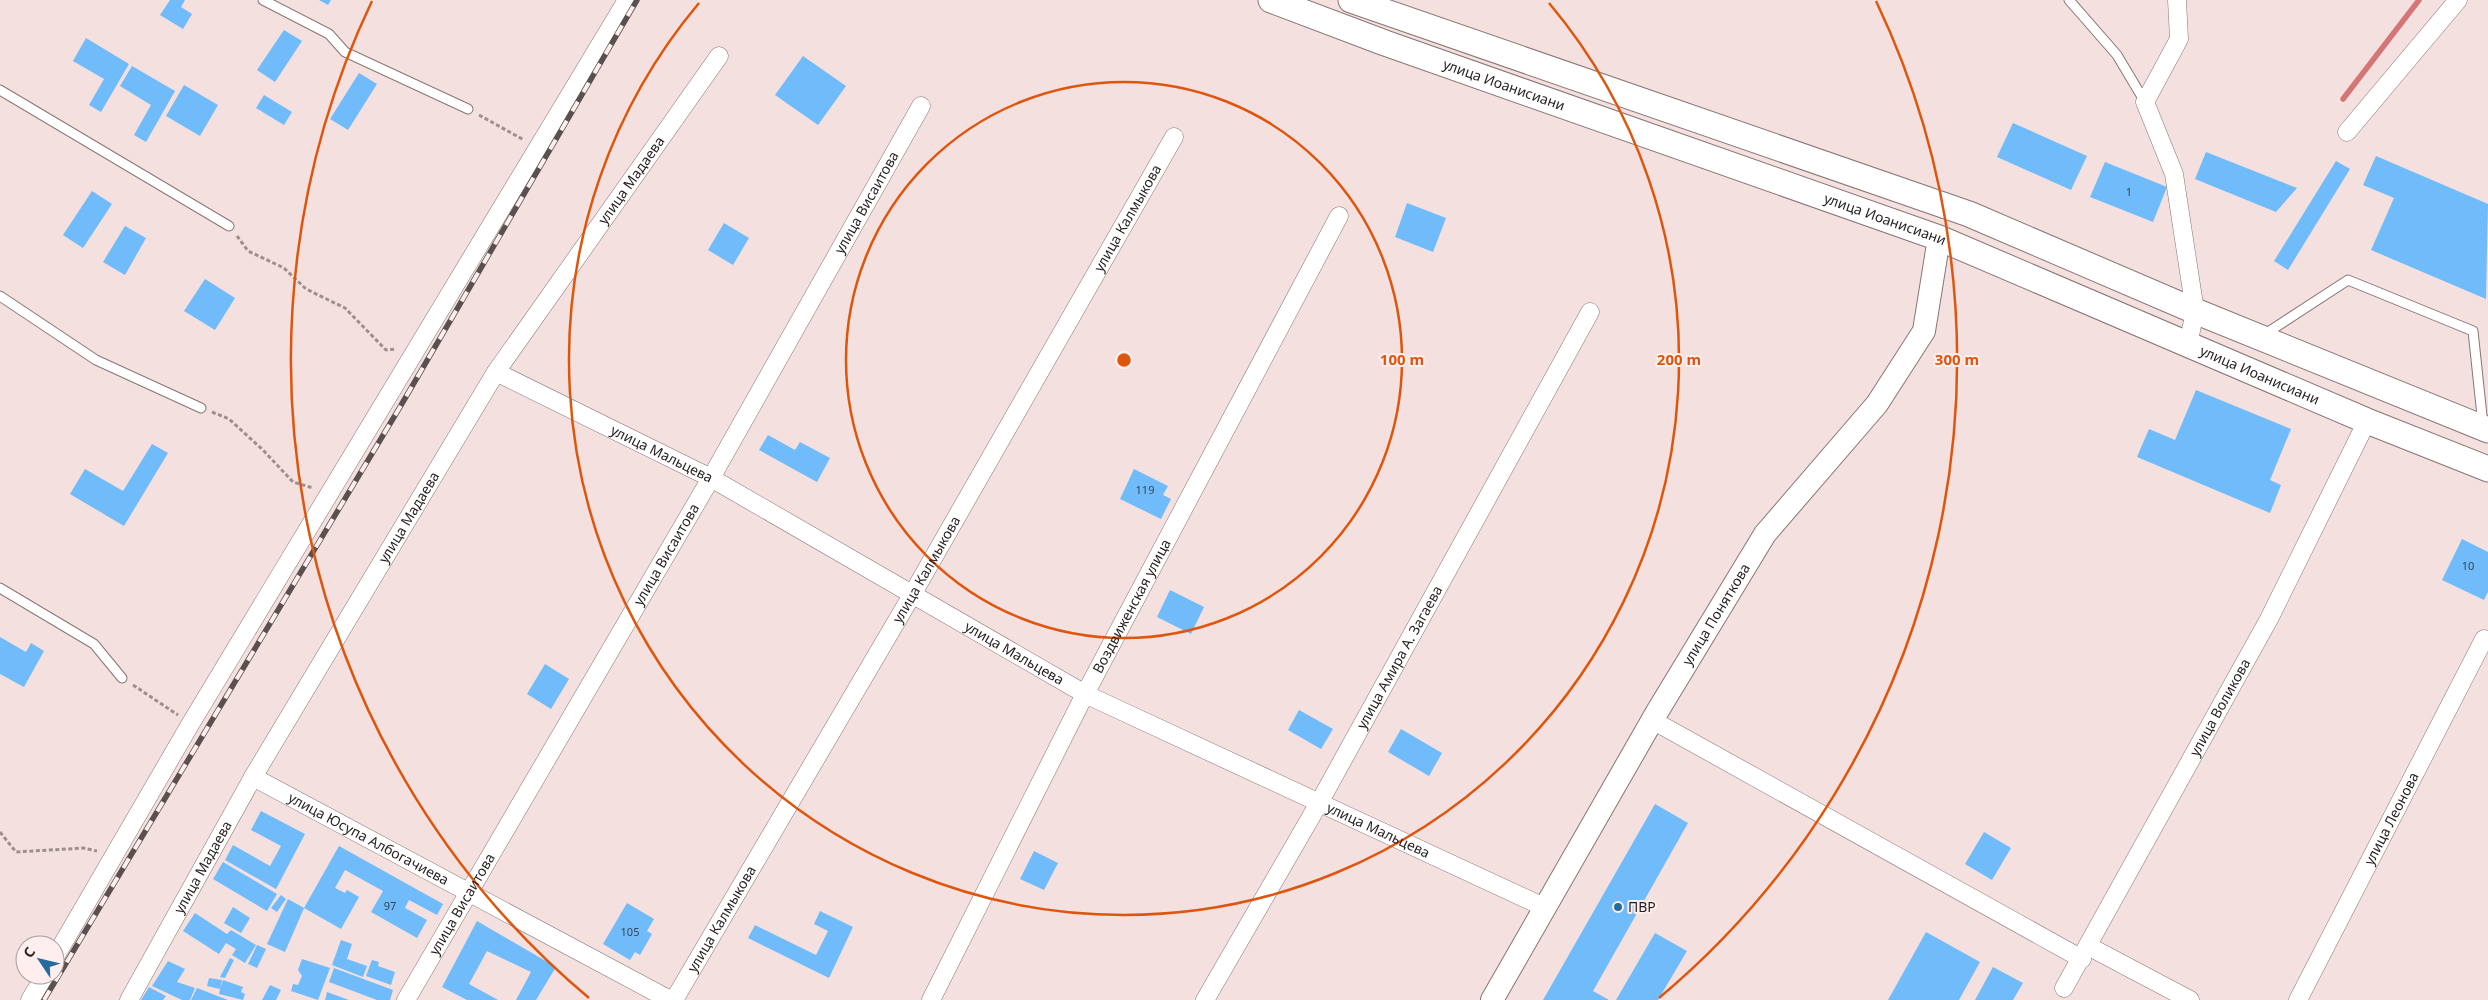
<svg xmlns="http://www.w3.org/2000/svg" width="2488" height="1000" viewBox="0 0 2488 1000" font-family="'Noto Sans',sans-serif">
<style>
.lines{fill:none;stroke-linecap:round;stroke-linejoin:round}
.stream{stroke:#d47676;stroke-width:5.5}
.building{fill:#70bbfa}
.service-casing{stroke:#877675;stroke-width:11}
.minor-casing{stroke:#877675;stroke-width:19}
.tertiary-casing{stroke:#877675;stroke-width:24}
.secondary-casing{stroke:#877675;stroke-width:27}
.path{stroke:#9e8f8f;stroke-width:3;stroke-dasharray:4 2.5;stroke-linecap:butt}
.service{stroke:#fff;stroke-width:9}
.minor{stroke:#fff;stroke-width:18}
.tertiary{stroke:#fff;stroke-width:22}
.secondary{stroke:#fff;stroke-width:25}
.rail-casing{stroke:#5a504f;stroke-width:5.5}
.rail{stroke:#feeeee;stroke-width:4;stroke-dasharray:11;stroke-linecap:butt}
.ring{fill:none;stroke:#de560d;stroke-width:2.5}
.poi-dot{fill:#266ba0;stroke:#feeeee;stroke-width:2}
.labels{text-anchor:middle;stroke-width:4;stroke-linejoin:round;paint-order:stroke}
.number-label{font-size:11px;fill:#384656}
.street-label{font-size:14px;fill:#261f1f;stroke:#feeeee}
.poi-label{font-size:14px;fill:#261f1f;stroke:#feeeee;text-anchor:start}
.centre{fill:#de560d;stroke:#feeeee;stroke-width:2.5}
.ring-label{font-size:15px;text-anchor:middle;font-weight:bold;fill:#de560d;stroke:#feeeee;stroke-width:4;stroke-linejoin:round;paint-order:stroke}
</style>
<rect width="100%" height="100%" fill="#f4e0df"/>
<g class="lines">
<path class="stream" d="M 2343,99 L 2419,0"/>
</g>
<path class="building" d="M 170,0 L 185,0 L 181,7 L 192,14 L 183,29 L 160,15 Z
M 319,0 L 331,0 L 328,5 Z
M 284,30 L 302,41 L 275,82 L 257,70 Z
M 86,38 L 129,64 L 101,112 L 89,105 L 104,79 L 73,61 Z
M 803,56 L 846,86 L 818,125 L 775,95 Z
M 132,66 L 175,91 L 146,142 L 134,135 L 151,105 L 120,86 Z
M 359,73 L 377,84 L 348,130 L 330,119 Z
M 184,85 L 218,105 L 200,136 L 166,116 Z
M 264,95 L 292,112 L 284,125 L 256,108 Z
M 2013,123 L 2087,156 L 2071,190 L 1997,157 Z
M 2206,152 L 2297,188 L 2276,212 L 2195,179 Z
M 2376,156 L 2488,204 L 2486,299 L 2371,250 L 2394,198 L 2363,185 Z
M 2336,161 L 2350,169 L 2288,270 L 2274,261 Z
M 2105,162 L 2167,187 L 2153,222 L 2090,197 Z
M 92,191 L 112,204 L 83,248 L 63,235 Z
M 1407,203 L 1446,218 L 1433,252 L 1395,237 Z
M 724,223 L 749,238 L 733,265 L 708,250 Z
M 125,226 L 146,238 L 125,275 L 103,262 Z
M 205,279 L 235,298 L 215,330 L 184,311 Z
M 2196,390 L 2291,429 L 2270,480 L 2281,485 L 2270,513 L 2137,457 L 2149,429 L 2175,440 Z
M 768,435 L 795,450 L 800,442 L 830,458 L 817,482 L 759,450 Z
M 152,444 L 168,453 L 124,526 L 70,494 L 85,469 L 123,491 Z
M 1134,469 L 1168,486 L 1163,495 L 1171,499 L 1161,519 L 1120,499 Z
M 2462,539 L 2488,552 L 2488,592 L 2484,600 L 2442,580 Z
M 1170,590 L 1204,607 L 1191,634 L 1157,617 Z
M 0,637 L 26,652 L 31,643 L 44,651 L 24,687 L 0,674 Z
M 545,664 L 569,679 L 551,709 L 527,694 Z
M 1299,710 L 1333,729 L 1321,749 L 1288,730 Z
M 1401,729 L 1442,753 L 1429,776 L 1388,752 Z
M 1655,804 L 1688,823 L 1593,991 L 1609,1000 L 1543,1000 Z
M 261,811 L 305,834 L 276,889 L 225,860 L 233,845 L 270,866 L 281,846 L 251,830 Z
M 1984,832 L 2011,848 L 1992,880 L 1965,864 Z
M 339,846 L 443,904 L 437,915 L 409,900 L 405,908 L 427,920 L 417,938 L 371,912 L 383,891 L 345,870 L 335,888 L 345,893 L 347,890 L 359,897 L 341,929 L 304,908 L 285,952 L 267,944 L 288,899 L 304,908 Z
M 1034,851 L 1058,863 L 1044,890 L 1020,879 Z
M 223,862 L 277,894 L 267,911 L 213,879 Z
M 281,895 L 286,899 L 277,912 L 271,908 Z
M 627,903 L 654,919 L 647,931 L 652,934 L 640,955 L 635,952 L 630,960 L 603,944 Z
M 233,907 L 250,918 L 241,933 L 224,923 Z
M 820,911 L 853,927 L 829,978 L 748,938 L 755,925 L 816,955 L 828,931 L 814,924 Z
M 195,913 L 227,934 L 231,930 L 256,945 L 245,963 L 232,955 L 236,949 L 226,943 L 219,954 L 183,931 Z
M 477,921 L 556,967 L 536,1000 L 516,1000 L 531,972 L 487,951 L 469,984 L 498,1000 L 467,1000 L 442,987 Z
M 1926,932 L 1980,962 L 1959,1000 L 1888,1000 Z
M 1655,933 L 1687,951 L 1658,1000 L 1616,1000 Z
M 341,940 L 352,944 L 347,959 L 367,966 L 363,977 L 332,965 Z
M 257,945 L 266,949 L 257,968 L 248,964 Z
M 230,958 L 234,960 L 225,978 L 220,977 Z
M 302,959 L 330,968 L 318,1000 L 291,991 L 293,984 L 298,985 L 302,976 L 298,970 Z
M 372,960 L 379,962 L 378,966 L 395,972 L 391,985 L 366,976 Z
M 168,961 L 185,969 L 177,982 L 195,988 L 190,1000 L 182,1000 L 152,986 Z
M 1993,967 L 2023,983 L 2013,1000 L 1975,1000 Z
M 334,968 L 393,990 L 390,1000 L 377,1000 L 329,982 Z
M 209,978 L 222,980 L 220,989 L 223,980 L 243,987 L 241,992 L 245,994 L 243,1000 L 219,994 L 220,989 L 207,986 Z
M 270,985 L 281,990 L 276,1000 L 262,1000 Z
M 149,987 L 166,996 L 163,1000 L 141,1000 Z
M 197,988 L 228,1000 L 191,1000 Z
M 327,992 L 349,1000 L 325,1000 Z"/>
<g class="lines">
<g class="service-casing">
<path id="service" d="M 263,0 L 329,34 L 345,52 L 468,109
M 2069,0 L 2117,55 L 2145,102
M 0,90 L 229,226
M 0,296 L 96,360 L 201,408
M 2262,336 L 2348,280 L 2473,331 L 2483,425
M 0,588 L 94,644 L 122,678"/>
</g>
<g class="minor-casing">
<g id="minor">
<path d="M 2177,0 L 2179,39 L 2145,102 L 2174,174 L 2195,311 L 2188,345"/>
<path d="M 2347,132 L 2458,0"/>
<path id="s1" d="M 496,372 L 711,478 L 1085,694 L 1546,908"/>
<path d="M 1652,720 L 2082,959"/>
<path id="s2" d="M 253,777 L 670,1000"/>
<path d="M 2088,946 L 2190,1000"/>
<path d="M 55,957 L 191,723 L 627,0"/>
<path id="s3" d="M 2064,988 L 2269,619 L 2367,421"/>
<path d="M 30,1000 L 45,975"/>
<path id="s4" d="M 129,1000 L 253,777 L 496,372 L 719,56"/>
<path id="s5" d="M 406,1000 L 711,478 L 921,106"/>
<path id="s6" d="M 674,1000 L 912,595 L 1174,137"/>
<path id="s7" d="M 931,1000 L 1085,694 L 1339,216"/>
<path id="s8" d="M 1205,1000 L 1319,803 L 1590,312"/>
<path id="s9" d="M 2298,1000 L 2484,639"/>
</g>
</g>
<g class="tertiary-casing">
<g id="tertiary">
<path id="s10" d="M 1492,1000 L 1657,712 L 1765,534 L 1877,404 L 1924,331 L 1939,238"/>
</g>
</g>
<g class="secondary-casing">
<g id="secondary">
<path id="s11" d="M 1271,0 L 1385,43 L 1939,238 L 2367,421 L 2488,469"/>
<path d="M 1351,0 L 1969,214 L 2195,311 L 2488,430"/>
</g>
</g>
<path class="path" d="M 479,115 L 524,140
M 237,236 L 248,251 L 284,268 L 306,289 L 345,308 L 386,350 L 396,349
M 212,412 L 229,419 L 263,450 L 293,482 L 313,488
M 133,685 L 178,715
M 0,832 L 16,852 L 83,848 L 97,851"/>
<use href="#service" class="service"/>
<use href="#minor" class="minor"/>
<use href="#tertiary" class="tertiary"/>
<use href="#secondary" class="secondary"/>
<g class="rail-casing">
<path id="rail" d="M 44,1000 L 400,407 L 637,0"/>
</g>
<use href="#rail" class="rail"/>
</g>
<g class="ring">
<circle cx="1124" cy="360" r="278"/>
<path d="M1549 3A555 555 0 1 1 699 3"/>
<path d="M589 998A833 833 0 0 1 372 1M1876 1A833 833 0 0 1 1659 998"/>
</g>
<circle class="poi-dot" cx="1618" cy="907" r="5"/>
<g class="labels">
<g class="number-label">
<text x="2129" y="196">1</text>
<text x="1145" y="494">119</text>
<text x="2468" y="570">10</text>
<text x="390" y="910">97</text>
<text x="630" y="936">105</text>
</g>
<g class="street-label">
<text dy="5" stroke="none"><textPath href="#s11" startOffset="248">улица Иоанисиани</textPath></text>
<text dy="5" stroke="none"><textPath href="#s4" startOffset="962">улица Мадаева</textPath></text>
<text dy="5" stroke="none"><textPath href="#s5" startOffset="921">улица Висаитова</textPath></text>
<text dy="5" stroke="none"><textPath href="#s6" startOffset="904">улица Калмыкова</textPath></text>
<text dy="5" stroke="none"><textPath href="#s11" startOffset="652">улица Иоанисиани</textPath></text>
<text dy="5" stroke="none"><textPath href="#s11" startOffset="1058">улица Иоанисиани</textPath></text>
<text dy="5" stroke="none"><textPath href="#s1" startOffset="185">улица Мальцева</textPath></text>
<text dy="5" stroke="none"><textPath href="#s4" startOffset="558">улица Мадаева</textPath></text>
<text dy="5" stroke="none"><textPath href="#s5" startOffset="516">улица Висаитова</textPath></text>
<text dy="5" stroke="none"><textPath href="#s6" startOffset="499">улица Калмыкова</textPath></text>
<text dy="5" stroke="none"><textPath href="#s7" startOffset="442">Воздвиженская улица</textPath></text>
<text dy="5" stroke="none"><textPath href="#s10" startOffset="446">улица Поняткова</textPath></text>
<text dy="5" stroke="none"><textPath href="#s1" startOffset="590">улица Мальцева</textPath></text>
<text dy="5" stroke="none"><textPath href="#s8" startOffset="394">улица Амира А. Загаева</textPath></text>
<text dy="5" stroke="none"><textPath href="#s3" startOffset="321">улица Воликова</textPath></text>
<text dy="5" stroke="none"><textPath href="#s9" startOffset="204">улица Леонова</textPath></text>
<text dy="5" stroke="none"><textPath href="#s1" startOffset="995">улица Мальцева</textPath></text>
<text dy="5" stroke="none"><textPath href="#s2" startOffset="131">улица Юсупа Албогачиева</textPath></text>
<text dy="5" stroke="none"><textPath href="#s4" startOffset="152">улица Мадаева</textPath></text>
<text dy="5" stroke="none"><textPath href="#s5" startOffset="111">улица Висаитова</textPath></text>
<text dy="5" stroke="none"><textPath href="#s6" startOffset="94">улица Калмыкова</textPath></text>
</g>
<g class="poi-label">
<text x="1628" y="912">ПВР</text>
</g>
</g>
<circle cx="1124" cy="360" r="8" class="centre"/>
<g class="ring-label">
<text x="1402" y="365">100 m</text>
<text x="1679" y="365">200 m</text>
<text x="1957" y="365">300 m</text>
</g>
<g transform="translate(40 960) rotate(305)"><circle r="24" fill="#feeeee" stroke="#a89b9b"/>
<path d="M0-4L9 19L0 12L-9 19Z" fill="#266ba0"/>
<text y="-8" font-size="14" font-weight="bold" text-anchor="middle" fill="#261f1f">С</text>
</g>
</svg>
